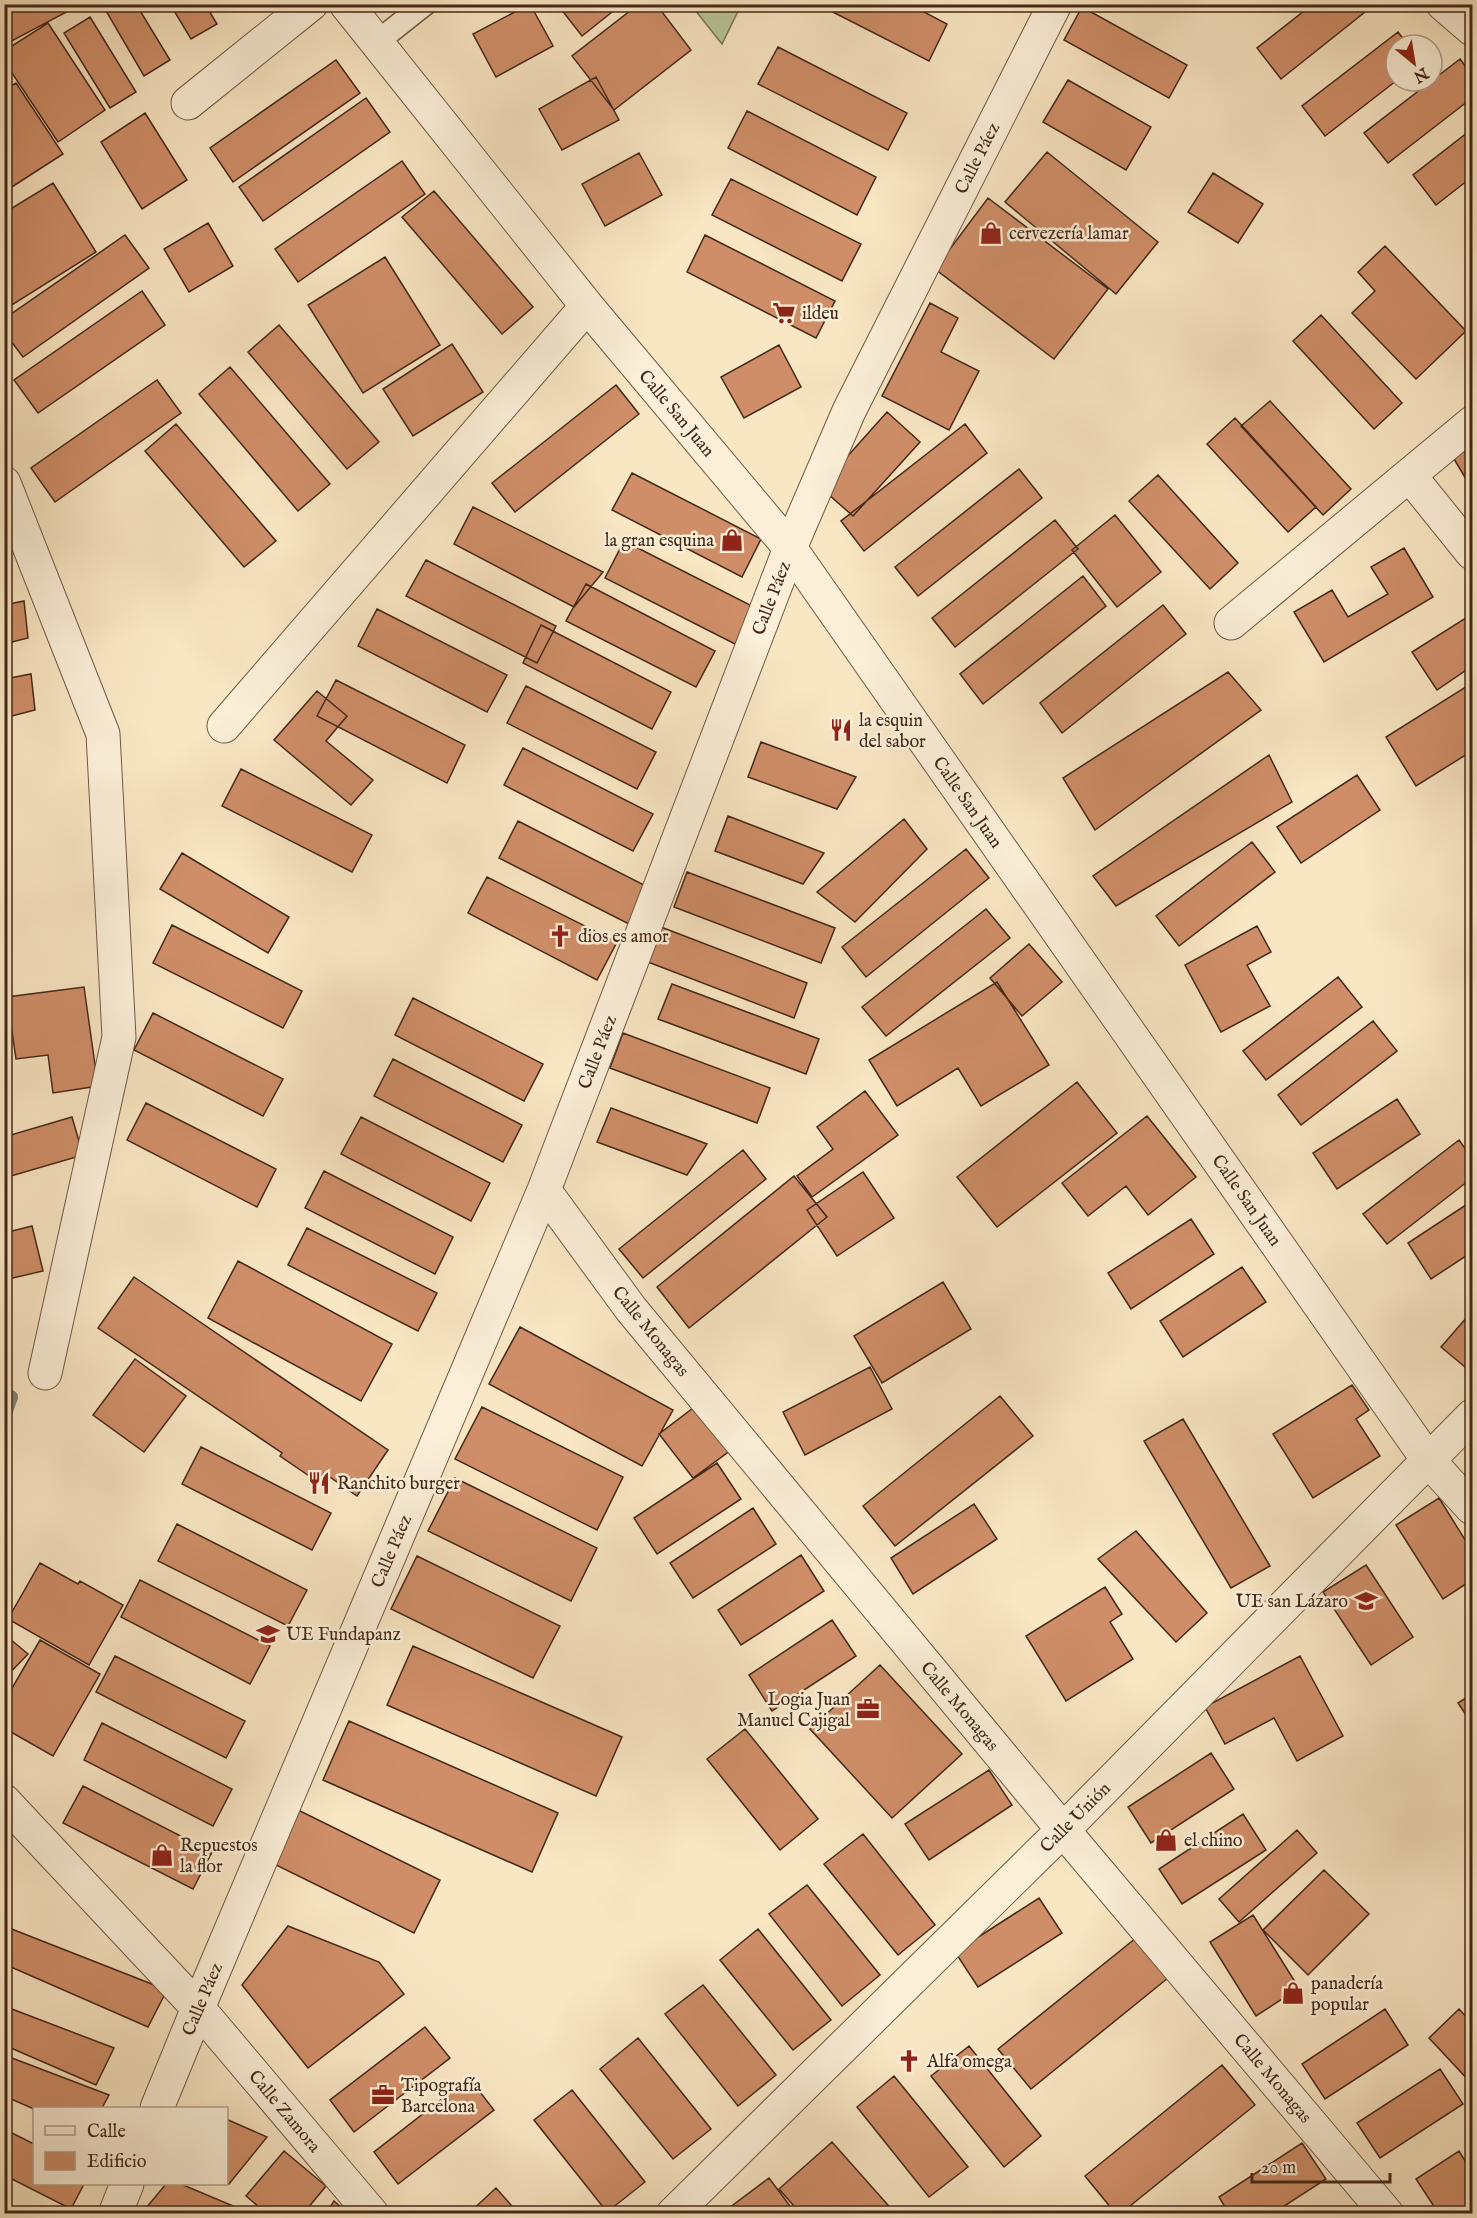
<svg xmlns="http://www.w3.org/2000/svg" width="1477" height="2218" viewBox="0 0 1477 2218" font-family="'IM FELL English',serif">
<style>
.green{fill:#b8c699;stroke:#7e7758;stroke-width:1.5}
.lines{fill:none;stroke-linecap:round;stroke-linejoin:round}
.stream{stroke:#7a8376;stroke-width:14}
.building{fill:#cf8e68;stroke:#442818;stroke-width:1.5}
.service-casing{stroke:#715843;stroke-width:25}
.minor-casing{stroke:#715843;stroke-width:35}
.service{stroke:#fbefd8;stroke-width:22}
.minor{stroke:#fbefd8;stroke-width:33}
.labels{text-anchor:middle;stroke-width:5;stroke-linejoin:round;paint-order:stroke}
.street-label{font-size:18px;fill:#442818;stroke:#fbefd8}
.poi-label{font-size:18px;fill:#442818;stroke:#fbefd8;text-anchor:start}
</style>
<rect width="100%" height="100%" fill="#f9e6c3"/>
<filter id="stains"><feTurbulence type="fractalNoise" baseFrequency=".00333" numOctaves="4"/><feColorMatrix values="0 0 0 0 .2 0 0 0 0 .09 0 0 0 0 .02 0 0 0 .5 -.17"/></filter>
<radialGradient id="worn" r=".72"><stop offset=".6" stop-color="#630" stop-opacity="0"/><stop offset="1" stop-color="#630" stop-opacity=".3"/></radialGradient>
<path class="green" d="M 691,5 L 741,5 L 722,44 Z"/>
<g class="lines">
<path class="stream" d="M 4,1416 L 11,1397"/>
</g>
<path class="building" d="M 4,4 L 75,4 L 76,7 L 4,45 Z
M 102,4 L 136,4 L 170,60 L 144,76 Z
M 170,4 L 205,4 L 217,24 L 191,39 Z
M 530,4 L 553,46 L 496,77 L 473,34 Z
M 557,4 L 622,4 L 582,36 Z
M 639,4 L 656,4 L 691,50 L 614,110 L 572,56 Z
M 817,4 L 909,4 L 947,24 L 929,61 Z
M 945,4 L 962,4 L 958,11 Z
M 1313,4 L 1375,4 L 1281,79 L 1257,48 Z
M 1082,7 L 1187,65 L 1169,98 L 1064,40 Z
M 90,17 L 136,92 L 110,108 L 64,33 Z
M 48,23 L 105,110 L 58,142 L 4,61 L 4,51 Z
M 1398,32 L 1408,45 L 1396,45 L 1396,81 L 1325,136 L 1302,106 Z
M 778,47 L 907,113 L 888,150 L 758,84 Z
M 1460,59 L 1472,75 L 1472,98 L 1388,163 L 1364,133 Z
M 336,60 L 360,93 L 233,182 L 210,148 Z
M 596,77 L 619,120 L 562,150 L 539,109 Z
M 1068,80 L 1151,127 L 1126,170 L 1043,122 Z
M 16,83 L 63,154 L 4,192 L 4,90 Z
M 366,98 L 390,132 L 263,221 L 239,187 Z
M 747,111 L 876,177 L 857,215 L 728,148 Z
M 145,113 L 187,180 L 142,209 L 101,142 Z
M 1472,129 L 1472,177 L 1436,205 L 1413,175 Z
M 1047,152 L 1158,242 L 1116,294 L 1005,202 Z
M 639,153 L 662,195 L 605,226 L 582,184 Z
M 402,161 L 425,194 L 298,282 L 275,249 Z
M 1213,173 L 1263,204 L 1238,243 L 1188,212 Z
M 731,179 L 861,244 L 842,281 L 712,215 Z
M 53,183 L 96,252 L 4,310 L 4,213 Z
M 434,191 L 533,307 L 502,334 L 402,217 Z
M 988,198 L 1108,289 L 1054,359 L 935,269 Z
M 208,223 L 233,266 L 189,292 L 164,249 Z
M 125,235 L 149,268 L 23,357 L 4,332 L 4,319 Z
M 705,235 L 835,301 L 816,338 L 687,272 Z
M 1385,246 L 1466,331 L 1416,379 L 1352,313 L 1375,291 L 1358,272 Z
M 385,257 L 440,345 L 363,393 L 308,305 Z
M 142,291 L 165,325 L 38,413 L 14,380 Z
M 930,303 L 958,318 L 941,352 L 979,371 L 949,430 L 882,396 Z
M 1321,315 L 1402,403 L 1374,429 L 1293,341 Z
M 279,325 L 379,442 L 347,469 L 248,352 Z
M 452,344 L 483,392 L 413,436 L 383,389 Z
M 779,345 L 801,387 L 744,418 L 721,377 Z
M 230,367 L 330,484 L 298,511 L 199,394 Z
M 157,380 L 181,413 L 55,502 L 31,468 Z
M 616,385 L 639,414 L 515,512 L 492,483 Z
M 1270,401 L 1351,489 L 1323,515 L 1241,426 Z
M 887,412 L 920,442 L 853,516 L 820,487 Z
M 1235,418 L 1316,507 L 1288,532 L 1207,444 Z
M 176,424 L 276,541 L 244,567 L 145,451 Z
M 965,424 L 987,453 L 864,551 L 841,521 Z
M 1472,441 L 1472,489 L 1451,454 Z
M 1019,469 L 1042,498 L 918,596 L 895,567 Z
M 632,473 L 761,539 L 742,577 L 612,510 Z
M 1158,475 L 1238,563 L 1210,589 L 1129,501 Z
M 473,507 L 603,572 L 574,607 L 454,544 Z
M 1115,515 L 1161,572 L 1117,607 L 1072,550 Z
M 1055,520 L 1078,549 L 955,647 L 932,618 Z
M 624,541 L 754,607 L 735,644 L 605,578 Z
M 1404,548 L 1433,597 L 1324,662 L 1294,612 L 1332,590 L 1348,617 L 1388,594 L 1371,567 Z
M 426,560 L 556,626 L 537,663 L 406,596 Z
M 1083,576 L 1106,606 L 983,704 L 960,674 Z
M 586,584 L 715,651 L 696,687 L 566,621 Z
M 24,601 L 28,638 L 4,644 L 4,605 Z
M 1163,605 L 1186,634 L 1062,733 L 1040,703 Z
M 377,609 L 507,675 L 487,712 L 358,646 Z
M 1472,614 L 1472,666 L 1437,690 L 1412,652 Z
M 541,625 L 671,692 L 652,729 L 523,663 Z
M 1228,672 L 1261,710 L 1095,830 L 1063,778 Z
M 31,674 L 35,710 L 4,718 L 4,679 Z
M 336,680 L 465,745 L 447,783 L 317,716 Z
M 1472,683 L 1472,751 L 1416,786 L 1386,737 Z
M 526,686 L 656,752 L 637,789 L 507,723 Z
M 317,691 L 347,716 L 326,741 L 373,780 L 351,805 L 274,740 Z
M 761,742 L 856,777 L 837,809 L 748,777 Z
M 523,748 L 653,814 L 633,851 L 504,785 Z
M 1269,755 L 1292,802 L 1116,906 L 1093,876 Z
M 241,769 L 372,835 L 352,872 L 222,806 Z
M 1357,775 L 1380,810 L 1301,863 L 1277,827 Z
M 728,816 L 824,853 L 803,884 L 715,851 Z
M 904,819 L 927,849 L 855,922 L 817,892 Z
M 518,821 L 648,887 L 629,924 L 499,858 Z
M 1252,842 L 1275,872 L 1179,946 L 1156,916 Z
M 966,849 L 989,878 L 866,977 L 842,947 Z
M 182,853 L 289,917 L 268,953 L 160,889 Z
M 687,872 L 835,928 L 821,963 L 674,907 Z
M 487,877 L 617,942 L 597,980 L 468,913 Z
M 986,909 L 1010,938 L 886,1036 L 862,1007 Z
M 172,925 L 302,991 L 283,1028 L 153,963 Z
M 1257,926 L 1271,952 L 1247,965 L 1270,1006 L 1221,1032 L 1185,965 Z
M 661,927 L 807,983 L 794,1018 L 648,962 Z
M 1029,944 L 1062,982 L 1022,1016 L 990,978 Z
M 1338,977 L 1362,1007 L 1266,1080 L 1243,1051 Z
M 997,982 L 1049,1065 L 981,1106 L 958,1068 L 897,1106 L 869,1060 Z
M 672,984 L 819,1039 L 806,1074 L 658,1019 Z
M 84,987 L 98,1086 L 53,1093 L 48,1055 L 16,1059 L 7,997 Z
M 413,998 L 543,1064 L 524,1101 L 395,1035 Z
M 153,1013 L 283,1079 L 263,1116 L 134,1050 Z
M 5,1020 L 9,1056 L 4,1058 L 4,1020 Z
M 1373,1021 L 1397,1051 L 1301,1125 L 1278,1095 Z
M 623,1033 L 770,1088 L 757,1123 L 610,1068 Z
M 393,1059 L 522,1125 L 503,1162 L 374,1096 Z
M 1077,1082 L 1117,1133 L 997,1227 L 957,1177 Z
M 865,1091 L 898,1135 L 812,1197 L 797,1176 L 833,1149 L 817,1127 Z
M 1397,1099 L 1420,1134 L 1337,1189 L 1313,1153 Z
M 146,1103 L 276,1169 L 257,1207 L 127,1140 Z
M 611,1108 L 707,1144 L 687,1175 L 597,1142 Z
M 1147,1116 L 1196,1177 L 1148,1215 L 1126,1186 L 1088,1216 L 1062,1183 Z
M 72,1117 L 83,1155 L 4,1178 L 4,1137 Z
M 361,1117 L 490,1183 L 471,1221 L 341,1154 Z
M 1459,1140 L 1472,1158 L 1472,1178 L 1387,1244 L 1363,1214 Z
M 743,1150 L 766,1179 L 643,1278 L 619,1249 Z
M 324,1171 L 453,1237 L 435,1274 L 305,1208 Z
M 863,1172 L 894,1218 L 837,1256 L 807,1210 Z
M 794,1176 L 827,1217 L 689,1328 L 657,1287 Z
M 1472,1201 L 1472,1252 L 1431,1279 L 1408,1243 Z
M 1191,1219 L 1214,1254 L 1131,1309 L 1108,1273 Z
M 32,1226 L 43,1271 L 4,1280 L 4,1233 Z
M 307,1228 L 437,1293 L 418,1331 L 288,1265 Z
M 238,1261 L 392,1344 L 361,1401 L 208,1318 Z
M 1242,1267 L 1266,1302 L 1183,1357 L 1160,1321 Z
M 134,1277 L 388,1450 L 357,1496 L 324,1473 L 318,1482 L 280,1456 L 282,1453 L 98,1328 Z
M 943,1282 L 971,1329 L 882,1383 L 854,1336 Z
M 1468,1316 L 1472,1319 L 1472,1358 L 1465,1367 L 1441,1347 Z
M 520,1327 L 673,1410 L 642,1466 L 489,1384 Z
M 135,1359 L 186,1396 L 144,1452 L 93,1415 Z
M 870,1367 L 892,1409 L 805,1455 L 783,1412 Z
M 1352,1385 L 1369,1410 L 1356,1419 L 1380,1456 L 1313,1498 L 1273,1434 Z
M 1000,1396 L 1033,1436 L 895,1546 L 863,1506 Z
M 697,1405 L 731,1450 L 693,1478 L 659,1434 Z
M 482,1407 L 623,1477 L 597,1530 L 455,1459 Z
M 1183,1419 L 1270,1566 L 1231,1588 L 1144,1441 Z
M 201,1447 L 331,1513 L 312,1550 L 182,1484 Z
M 717,1463 L 741,1499 L 657,1554 L 634,1518 Z
M 455,1478 L 597,1548 L 571,1601 L 428,1531 Z
M 1439,1498 L 1472,1551 L 1472,1580 L 1443,1599 L 1396,1525 Z
M 974,1504 L 997,1539 L 913,1594 L 891,1558 Z
M 753,1508 L 776,1544 L 693,1598 L 670,1563 Z
M 177,1524 L 307,1590 L 288,1626 L 158,1561 Z
M 1136,1531 L 1207,1613 L 1176,1642 L 1098,1559 Z
M 801,1555 L 824,1591 L 741,1645 L 718,1610 Z
M 417,1556 L 560,1626 L 533,1678 L 391,1609 Z
M 40,1563 L 78,1584 L 80,1581 L 123,1605 L 89,1665 L 8,1619 Z
M 1366,1565 L 1413,1637 L 1371,1665 L 1323,1592 Z
M 140,1580 L 270,1646 L 250,1684 L 121,1617 Z
M 1105,1587 L 1122,1614 L 1110,1622 L 1133,1659 L 1066,1701 L 1026,1636 Z
M 832,1620 L 856,1656 L 772,1711 L 749,1675 Z
M 4,1634 L 28,1654 L 4,1679 Z
M 40,1640 L 100,1674 L 53,1756 L 4,1728 L 4,1702 Z
M 413,1646 L 622,1737 L 596,1796 L 387,1705 Z
M 115,1656 L 245,1721 L 226,1758 L 96,1692 Z
M 1300,1656 L 1343,1736 L 1297,1761 L 1274,1718 L 1225,1744 L 1205,1707 Z
M 880,1665 L 962,1754 L 892,1818 L 810,1729 Z
M 1472,1694 L 1472,1724 L 1458,1703 Z
M 349,1721 L 558,1813 L 532,1872 L 323,1780 Z
M 102,1723 L 232,1789 L 213,1826 L 84,1760 Z
M 745,1729 L 818,1819 L 780,1850 L 707,1759 Z
M 1211,1753 L 1234,1789 L 1151,1843 L 1128,1807 Z
M 989,1770 L 1012,1805 L 929,1860 L 905,1824 Z
M 83,1786 L 212,1852 L 193,1889 L 63,1823 Z
M 298,1810 L 440,1880 L 414,1933 L 272,1863 Z
M 1243,1814 L 1266,1850 L 1182,1904 L 1159,1869 Z
M 1297,1830 L 1317,1853 L 1239,1922 L 1219,1899 Z
M 863,1834 L 935,1925 L 898,1955 L 824,1864 Z
M 1324,1870 L 1369,1914 L 1308,1975 L 1263,1930 Z
M 807,1885 L 880,1975 L 842,2006 L 769,1914 Z
M 1039,1898 L 1062,1933 L 978,1987 L 955,1952 Z
M 1253,1915 L 1299,1988 L 1256,2016 L 1210,1942 Z
M 4,1926 L 167,1990 L 148,2027 L 4,1964 Z
M 288,1926 L 379,1962 L 404,1994 L 308,2068 L 242,1985 Z
M 758,1929 L 831,2020 L 793,2050 L 720,1960 Z
M 1136,1938 L 1168,1978 L 1031,2089 L 998,2049 Z
M 703,1985 L 776,2075 L 738,2106 L 665,2014 Z
M 4,2006 L 114,2048 L 96,2085 L 4,2045 Z
M 1385,2009 L 1408,2045 L 1325,2099 L 1302,2064 Z
M 1459,2009 L 1472,2023 L 1472,2084 L 1429,2038 Z
M 425,2027 L 450,2058 L 354,2132 L 330,2100 Z
M 638,2038 L 711,2129 L 673,2159 L 600,2069 Z
M 969,2046 L 1041,2136 L 1004,2167 L 931,2076 Z
M 4,2055 L 109,2095 L 102,2108 L 34,2109 L 4,2096 Z
M 1222,2065 L 1255,2105 L 1120,2214 L 1116,2214 L 1085,2176 Z
M 1440,2069 L 1463,2104 L 1380,2158 L 1357,2123 Z
M 894,2076 L 968,2167 L 929,2197 L 857,2107 Z
M 469,2078 L 494,2110 L 398,2184 L 374,2152 Z
M 572,2090 L 645,2182 L 607,2212 L 534,2120 Z
M 226,2119 L 267,2137 L 229,2184 L 226,2182 Z
M 4,2129 L 34,2144 L 34,2184 L 84,2184 L 71,2209 L 4,2175 Z
M 832,2142 L 895,2213 L 894,2214 L 801,2214 L 779,2189 Z
M 1302,2143 L 1326,2179 L 1272,2214 L 1229,2214 L 1219,2197 Z
M 284,2151 L 326,2186 L 303,2214 L 267,2214 L 246,2196 Z
M 1459,2151 L 1472,2172 L 1472,2214 L 1439,2214 L 1416,2179 Z
M 769,2178 L 796,2214 L 721,2214 Z
M 166,2184 L 181,2184 L 247,2212 L 246,2214 L 152,2214 L 146,2208 Z
M 496,2188 L 519,2214 L 468,2214 Z
M 334,2201 L 349,2214 L 326,2214 Z"/>
<g class="lines">
<g class="service-casing">
<path id="service" d="M 377,42 L 425,4"/>
</g>
<g class="minor-casing">
<path id="minor" d="M 346,4 L 587,306 L 790,548 L 1428,1460 L 1472,1508
M 1443,4 L 1472,29
M 188,103 L 311,4
M 1410,476 L 1472,553
M 4,483 L 103,734 L 119,1037 L 45,1373
M 1231,623 L 1472,423
M 224,726 L 587,306
M 544,1190 L 631,1309 L 1063,1830 L 1387,2214
M 4,1801 L 198,2008 L 372,2214
M 157,2108 L 198,2008 L 544,1190 L 790,548 L 849,411 L 1055,4
M 115,2214 L 127,2184
M 673,2214 L 1063,1830 L 1472,1416"/>
</g>
<use href="#service" class="service"/>
<use href="#minor" class="minor"/>
</g>
<defs>
<g id="shop-bare" transform="scale(1.8)"><path d="M-5-2.5h2.3a2.7 3.5 0 0 1 5.4 0H5L5.5 6h-11ZM-1.5-2.5h3a1.5 2.3 0 0 0-3 0Z" fill="#8f2418" stroke="#fbefd8" stroke-width="2.5" paint-order="stroke"/></g>
<g id="supermarket-bare" transform="scale(1.8)"><path d="M-6-5.5h2.5l.6 2H6L4.5 2H-2.5L-4.4-4H-6ZM-1.5 3.2a1.3 1.3 0 1 0 .1 0ZM3 3.2a1.3 1.3 0 1 0 .1 0Z" fill="#8f2418" stroke="#fbefd8" stroke-width="2.5" paint-order="stroke"/></g>
<g id="restaurant-bare" transform="scale(1.8)"><path d="M-5-6h1v4h1v-4h1v4h1v-4h1v5L-1.5 .5V6h-2V.5L-5-1ZM5-6V6H3V1.5H1.5Q1.5-4 5-6Z" fill="#8f2418" stroke="#fbefd8" stroke-width="2.5" paint-order="stroke"/></g>
<g id="church-bare" transform="scale(1.8)"><path d="M-1.2-6h2.4v3.5h3.3v2.4h-3.3V6h-2.4V-.1h-3.3v-2.4h3.3Z" fill="#8f2418" stroke="#fbefd8" stroke-width="2.5" paint-order="stroke"/></g>
<g id="school-bare" transform="scale(1.8)"><path d="M0-5L7-2L0 1L-7-2ZM-4 1L0 2.5L4 1V4Q0 6-4 4Z" fill="#8f2418" stroke="#fbefd8" stroke-width="2.5" paint-order="stroke"/></g>
<g id="office-bare" transform="scale(1.8)"><path d="M-6-3h4V-5.5h4V-3h4V5H-6ZM-1-4.5V-3h2v-1.5ZM-6 0V1H6V0Z" fill="#8f2418" stroke="#fbefd8" stroke-width="2.5" paint-order="stroke"/></g>
</defs>
<g fill-rule="evenodd">
<use href="#shop-bare" x="991" y="233"/>
<use href="#supermarket-bare" x="784" y="313"/>
<use href="#shop-bare" x="732" y="540"/>
<use href="#restaurant-bare" x="841" y="730"/>
<use href="#church-bare" x="560" y="936"/>
<use href="#restaurant-bare" x="319" y="1483"/>
<use href="#school-bare" x="1366" y="1601"/>
<use href="#school-bare" x="268" y="1634"/>
<use href="#office-bare" x="868" y="1709"/>
<use href="#shop-bare" x="1166" y="1840"/>
<use href="#shop-bare" x="162" y="1855"/>
<use href="#shop-bare" x="1293" y="1993"/>
<use href="#church-bare" x="909" y="2061"/>
<use href="#office-bare" x="383" y="2095"/>
</g>
<g class="labels">
<g class="street-label">
<text transform="translate(977 158) rotate(-63)" y="6">Calle Páez</text>
<text transform="translate(677 413) rotate(50)" y="6">Calle San Juan</text>
<text transform="translate(771 598) rotate(-69)" y="6">Calle Páez</text>
<text transform="translate(968 802) rotate(55)" y="6">Calle San Juan</text>
<text transform="translate(597 1052) rotate(-69)" y="6">Calle Páez</text>
<text transform="translate(1247 1200) rotate(55)" y="6">Calle San Juan</text>
<text transform="translate(651 1331) rotate(51)" y="6">Calle Monagas</text>
<text transform="translate(391 1551) rotate(-67)" y="6">Calle Páez</text>
<text transform="translate(960 1706) rotate(50)" y="6">Calle Monagas</text>
<text transform="translate(1075 1817) rotate(-45)" y="6">Calle Unión</text>
<text transform="translate(202 1999) rotate(-67)" y="6">Calle Páez</text>
<text transform="translate(1273 2078) rotate(50)" y="6">Calle Monagas</text>
<text transform="translate(285 2111) rotate(50)" y="6">Calle Zamora</text>
</g>
<g class="poi-label">
<text x="1009" y="239">cervezería lamar</text>
<text x="802" y="319">ildeu</text>
<text x="714" y="546" text-anchor="end">la gran esquina</text>
<text x="859" y="726">la esquin<tspan x="859" dy="21">del sabor</tspan></text>
<text x="578" y="942">dios es amor</text>
<text x="337" y="1489">Ranchito burger</text>
<text x="1348" y="1607" text-anchor="end">UE san Lázaro</text>
<text x="286" y="1640">UE Fundapanz</text>
<text x="850" y="1705" text-anchor="end">Logia Juan<tspan x="850" dy="21">Manuel Cajigal</tspan></text>
<text x="1184" y="1846">el chino</text>
<text x="180" y="1851">Repuestos<tspan x="180" dy="21">la flor</tspan></text>
<text x="1311" y="1989">panadería<tspan x="1311" dy="21">popular</tspan></text>
<text x="927" y="2067">Alfa omega</text>
<text x="401" y="2091">Tipografía<tspan x="401" dy="21">Barcelona</tspan></text>
</g>
</g>
<rect width="1477" height="2218" fill="none" stroke="#f9e6c3" stroke-width="24"/>
<rect x="6" y="6" width="1465" height="2206" fill="none" stroke="#442818" stroke-width="3"/>
<rect x="12" y="12" width="1453" height="2194" fill="none" stroke="#442818" stroke-width="1.5"/>
<rect x="33" y="2107" width="195" height="78" fill="#fbefd8" stroke="#b29f8b" stroke-width="1.5"/>
<rect x="45" y="2126" width="30" height="9" fill="#fbefd8" stroke="#b29f8b" stroke-width="1.5"/>
<text x="87" y="2137" font-size="18" fill="#442818">Calle</text>
<rect x="45" y="2152" width="30" height="18" fill="#cf8e68" stroke="#b29f8b" stroke-width="1.5"/>
<text x="87" y="2167" font-size="18" fill="#442818">Edificio</text>
<g transform="translate(1414 63) rotate(150)"><circle r="28" fill="#fbefd8" stroke="#b29f8b" stroke-width="1.5"/>
<path d="M0-4.5L10 22L0 15L-10 22Z" fill="#8f2418"/>
<text y="-9" font-size="16" font-weight="bold" text-anchor="middle" fill="#442818">N</text>
</g>
<path d="M1252 2173v9h138v-9" fill="none" stroke="#442818" stroke-width="3"/>
<text x="1261" y="2173" font-size="18" fill="#442818" stroke="#fbefd8" stroke-width="4.5" paint-order="stroke">20 m</text>
<rect width="100%" height="100%" filter="url(#stains)"/>
<rect width="100%" height="100%" fill="url(#worn)"/>
</svg>
